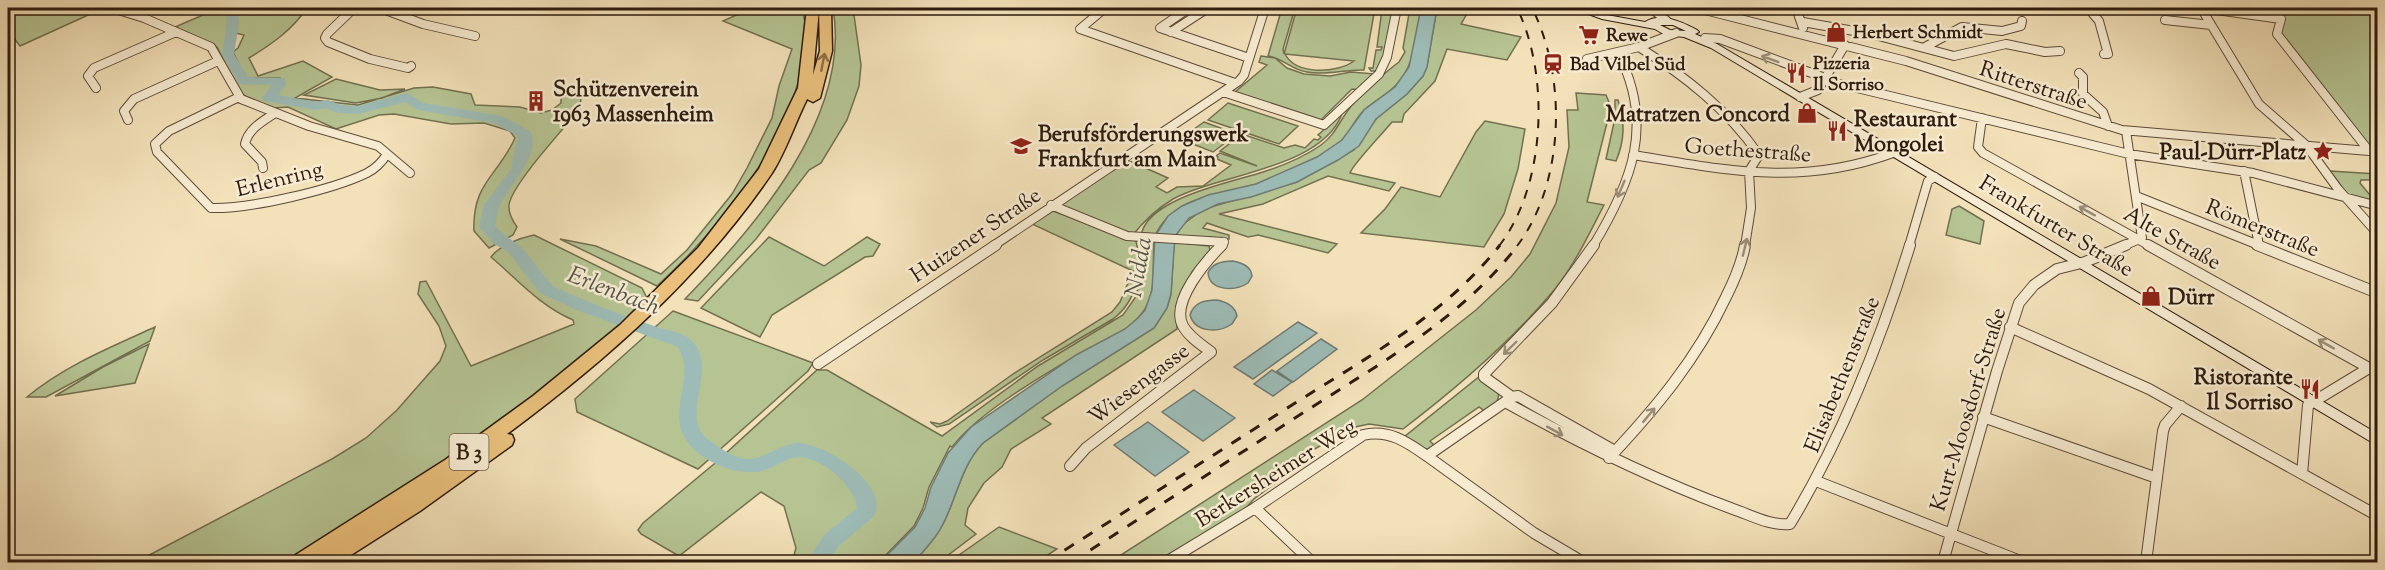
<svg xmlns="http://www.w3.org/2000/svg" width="2385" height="570" viewBox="0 0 2385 570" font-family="'Sorts Mill Goudy',serif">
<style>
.green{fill:#b6c493;stroke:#727051;stroke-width:1.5;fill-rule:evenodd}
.water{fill:#9dbcb7;stroke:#707c74;stroke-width:1.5}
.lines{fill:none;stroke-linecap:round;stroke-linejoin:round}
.river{fill:#9dbcb7;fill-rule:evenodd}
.street-far1-casing{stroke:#5e4c3a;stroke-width:10}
.street-casing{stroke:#5e4c3a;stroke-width:12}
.secondary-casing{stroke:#2d1b0f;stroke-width:2}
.highway-casing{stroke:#2d1b0f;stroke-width:3}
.street-far1{stroke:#f7ecd2;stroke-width:8}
.street{stroke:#f7ecd2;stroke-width:10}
.secondary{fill:#f7ecd2;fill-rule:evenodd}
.highway{fill:#eac07c;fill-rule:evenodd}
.rail-far1{stroke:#2d1b0f;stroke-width:2;stroke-dasharray:9 9;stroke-linecap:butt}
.rail{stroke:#2d1b0f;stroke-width:3;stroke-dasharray:11 11;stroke-linecap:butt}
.oneway{stroke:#9c8e7a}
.oneway2{stroke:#8c6e46}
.labels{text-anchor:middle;stroke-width:5;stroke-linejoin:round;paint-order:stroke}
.far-poi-label{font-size:18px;font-weight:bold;fill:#2d1b0f;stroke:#f7ecd2;text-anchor:start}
.shield{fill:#f7ecd2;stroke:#6a5a4a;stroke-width:1.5}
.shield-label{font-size:21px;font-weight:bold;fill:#2d1b0f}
.street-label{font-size:22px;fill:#2d1b0f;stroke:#f7ecd2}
.poi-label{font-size:22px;font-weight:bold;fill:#2d1b0f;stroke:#f7ecd2;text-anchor:start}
.water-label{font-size:24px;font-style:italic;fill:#54534a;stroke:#f7ecd2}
</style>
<rect width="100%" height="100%" fill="#f3e1b9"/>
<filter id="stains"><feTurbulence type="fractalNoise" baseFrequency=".00333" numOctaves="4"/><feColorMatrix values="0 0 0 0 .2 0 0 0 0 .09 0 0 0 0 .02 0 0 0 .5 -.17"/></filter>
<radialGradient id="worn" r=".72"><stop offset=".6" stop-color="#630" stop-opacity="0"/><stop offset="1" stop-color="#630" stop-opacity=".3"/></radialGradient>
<path class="green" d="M 28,8 L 89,8 L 97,11 L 20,46 L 8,30 L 8,16 Z
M 219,8 L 228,8 L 227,55 L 240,80 L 269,81 L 274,86 L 265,96 L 276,98 L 275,94 L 283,86 L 283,82 L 280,78 L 246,78 L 233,52 L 238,48 L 244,35 L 235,33 L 238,11 L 233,8 L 307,8 C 292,30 272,44 249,58 L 258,76 L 303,61 L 332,77 L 295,98 L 358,105 L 414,88 L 433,87 L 471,94 L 475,105 L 520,107 L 541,113 L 552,110 L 561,103 L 561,92 L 573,92 L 581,97 L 580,110 C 565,126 511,186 509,205 C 508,213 512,220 517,227 L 513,235 L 489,248 L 474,231 C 472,183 498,176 515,138 L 510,131 L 484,123 L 451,124 L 394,114 L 379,115 L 336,129 L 288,107 L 273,108 L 249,99 L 239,91 L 217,47 L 175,27 Z
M 752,8 L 802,8 C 803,15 806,23 806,30 C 805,126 724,224 657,286 L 560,239 L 596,246 L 661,274 L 687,250 L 732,194 L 747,168 L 772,118 L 779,86 L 792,49 L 723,21 Z
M 833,8 L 853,8 L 861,65 L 859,86 L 847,120 L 821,163 L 809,170 L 756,239 L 698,301 L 685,299 C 755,227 852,116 833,8 Z
M 1282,8 L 1295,8 L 1283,49 L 1284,54 L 1297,8 L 1363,9 L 1362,8 L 1375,8 L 1364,70 C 1345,69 1327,76 1307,72 C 1292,70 1281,57 1268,56 ZM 1285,54 L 1354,61 C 1336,74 1296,75 1285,54 Z
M 1410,8 L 1421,8 C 1416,35 1416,68 1393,88 C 1384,96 1373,102 1364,110 C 1357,117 1353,125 1348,133 C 1340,144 1328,152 1316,158 C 1297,168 1277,177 1257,184 C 1220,195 1173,195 1155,236 L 1141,236 C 1146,198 1233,182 1263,172 C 1282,166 1304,157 1321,145 C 1335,135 1339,122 1349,109 C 1356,98 1388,70 1399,62 L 1405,52 L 1403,48 Z
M 1437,8 L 1467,8 L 1468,12 L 1461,24 L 1521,37 L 1507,60 L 1447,49 L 1435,81 L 1404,114 L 1402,122 L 1392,122 C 1384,132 1352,165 1350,173 L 1395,183 L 1389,191 L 1328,176 L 1263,204 L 1219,214 L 1337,244 L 1328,253 L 1258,235 L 1248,237 L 1207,223 L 1203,228 L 1229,235 L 1229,239 L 1175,237 L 1182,225 L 1204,209 L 1297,182 L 1354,150 L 1376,119 L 1407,94 L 1423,76 L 1427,66 Z
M 2272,8 L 2377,8 L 2377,148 L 2370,147 L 2279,32 L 2278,16 Z
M 1382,9 L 1394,11 L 1381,68 L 1376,71 L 1371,71 L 1369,68 L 1373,68 L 1376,50 L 1381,50 L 1382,47 L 1377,47 Z
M 1261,56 L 1275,58 L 1287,68 L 1304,74 L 1330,76 L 1351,72 L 1375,74 L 1360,90 L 1352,89 L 1321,120 L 1235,92 L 1267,65 L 1259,62 Z
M 336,79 L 380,90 L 405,89 L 382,98 L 356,103 L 304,95 Z
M 1576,93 L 1606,95 L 1611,107 L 1587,202 L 1604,205 C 1589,234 1575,264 1555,289 C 1511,342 1458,387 1403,429 L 1369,424 L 1355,427 L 1341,434 L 1311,451 L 1301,463 L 1254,499 L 1243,511 L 1157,562 L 1110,562 L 1362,400 L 1476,310 L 1511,277 L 1530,254 L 1556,203 L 1569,147 L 1567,110 L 1578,110 Z
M 1615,100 L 1618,100 C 1625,122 1625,140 1616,161 L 1606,159 L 1615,118 Z
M 1228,103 L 1298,126 L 1279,144 L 1208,120 Z
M 1342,114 C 1321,169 1219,174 1173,199 C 1158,208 1143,222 1132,236 L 1062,206 L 1062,202 L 1124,160 L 1132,162 L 1168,178 L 1156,187 L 1167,193 L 1177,187 L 1203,186 L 1231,165 L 1217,159 L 1218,157 L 1216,156 L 1220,153 L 1257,166 L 1220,151 L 1242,134 L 1284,148 L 1295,145 L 1305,148 L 1314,139 L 1318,140 L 1321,137 L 1318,135 Z
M 1485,121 L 1525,129 L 1518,169 L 1504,214 L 1484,247 L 1361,233 L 1385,209 L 1401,187 L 1440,197 L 1476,132 Z
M 1204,122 L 1237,134 L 1213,152 L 1180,139 Z
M 2330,171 L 2377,174 L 2377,180 L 2361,180 L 2360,183 L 2369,194 L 2377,198 L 2377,202 L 2347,194 Z
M 1959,206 L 1984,221 L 1980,244 L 1946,235 L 1952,209 Z
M 1053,211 L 1136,241 C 1143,269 1137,301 1113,319 L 1043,360 L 949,424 L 937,427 L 930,422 L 940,424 L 947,421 L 1013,374 L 1112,312 L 1120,302 L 1133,271 L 1032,224 Z
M 534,235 L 642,288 L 647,298 L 594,348 L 474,441 L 285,562 L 136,562 L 332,459 L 366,438 L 397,410 L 440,361 L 446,346 L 439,326 L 418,294 L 420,282 L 426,281 L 471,366 L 574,324 L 573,320 C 540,306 518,280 491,257 C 500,245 520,238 534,235 Z
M 769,237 L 824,266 L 867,237 L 880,244 L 873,256 L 865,257 L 772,315 L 760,337 L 701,308 Z
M 1140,241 L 1154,242 C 1152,263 1157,290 1145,309 C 1131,332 1100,342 1077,355 C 1040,377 978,413 952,447 L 950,446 L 929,487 L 923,508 L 914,526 L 879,562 L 792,562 L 796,548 L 784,506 L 761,492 L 679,556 L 641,534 L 638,530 L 643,523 L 714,464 L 817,370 L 827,370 L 942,436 L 1038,366 L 1123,315 L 1135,298 L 1138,288 L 1143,246 Z
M 1174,242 L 1209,246 L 1210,250 L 1192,272 L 1177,318 L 1177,329 L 1042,418 L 1051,424 L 1011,449 L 1002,467 L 984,483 L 968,508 L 965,525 L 976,534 L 939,562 L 914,562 C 924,550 936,539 943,524 C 957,497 961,466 983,443 L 1062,386 L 1154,328 L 1167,308 L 1171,294 Z
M 673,311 L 813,363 L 808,371 L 698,469 L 577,412 L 575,399 Z
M 155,327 L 150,341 L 46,397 L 27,397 C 64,366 111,347 155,327 Z
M 149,344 L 135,383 L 55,396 L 103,367 Z
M 1480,376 L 1499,393 L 1497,403 L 1486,412 L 1479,407 L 1430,441 L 1436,447 C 1424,453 1415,443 1404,437 Z
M 999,527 L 1057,549 L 1037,562 L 949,562 Z"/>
<path class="water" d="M 1421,8 L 1437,8 L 1427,67 L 1423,76 L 1407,94 L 1376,119 L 1359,146 L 1338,160 L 1297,182 L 1251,197 L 1218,204 L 1189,218 L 1175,236 L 1171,294 L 1167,308 L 1154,328 L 1062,386 L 983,443 C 961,466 957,497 943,524 C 936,539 924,550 914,562 L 880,562 L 915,527 L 925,508 L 931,487 L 948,453 L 971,427 L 1076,355 L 1125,329 L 1138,318 L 1145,310 L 1152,290 L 1155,236 L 1168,216 L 1182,206 L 1208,195 L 1256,184 L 1317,157 L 1342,140 L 1364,110 L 1395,87 L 1409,67 Z
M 1233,261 C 1242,263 1251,266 1252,276 L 1248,283 C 1236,291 1210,292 1208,273 C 1212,263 1223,261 1233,261 Z
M 1217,300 C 1227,302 1235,306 1237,316 L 1232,324 C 1219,333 1195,333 1190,315 C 1194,302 1205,300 1217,300 Z
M 1298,322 L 1317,333 L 1253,379 L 1234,367 Z
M 1321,339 L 1337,349 L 1293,382 L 1277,371 Z
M 1272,370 L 1292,382 L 1273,396 L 1254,384 Z
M 1194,390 L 1235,418 L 1203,441 L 1162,412 Z
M 1148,422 L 1189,452 L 1155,476 L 1114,445 Z"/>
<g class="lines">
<path class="river" d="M 225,8 L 237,8 L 239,23 L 234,54 L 248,77 L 285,78 L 286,85 L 278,95 L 316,102 L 328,100 L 341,105 L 358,106 L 408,93 L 423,103 L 502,116 L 530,131 C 542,153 511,185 501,203 C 497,210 497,219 495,226 C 503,235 511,239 520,246 C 528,253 535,265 543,274 C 547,279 550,284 555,287 C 588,303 623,315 657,327 C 666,330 684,333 691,340 C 721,368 676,418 710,441 C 720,448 734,458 746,459 C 762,461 779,444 798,443 C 824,443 891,485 874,516 L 838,547 L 828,562 L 807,562 L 824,535 L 857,508 C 854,485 822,457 798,457 C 786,458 778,465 768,469 C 744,479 705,464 689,444 C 664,414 697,378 678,347 L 579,311 L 540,293 L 508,252 L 494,244 L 479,227 L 484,205 L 511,169 L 518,136 L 493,123 L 418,110 L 405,102 L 358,114 L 338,113 L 326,108 L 316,110 L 264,101 L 262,98 L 272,85 L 239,84 L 222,54 L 227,23 Z"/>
<g class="street-far1-casing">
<path id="street-far1" d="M 112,8 L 144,18 L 211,47 L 241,99 L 309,126 L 378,146 L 410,173
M 354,8 L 327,34 L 325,38 L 328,42 L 370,59 L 408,68 L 411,66
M 380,8 L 423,24 L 475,36
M 557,8 L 563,10
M 1105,8 L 1080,29 L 1235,83
M 1189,8 L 1160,28 L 1249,58
M 1651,8 L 1667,21
M 1697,8 L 1906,61 L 2122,130 L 2369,151
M 1796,8 L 1803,28
M 1882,8 L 1888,8
M 2088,8 L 2099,21 L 2108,54 L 2104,54
M 2201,8 L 2259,104 L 2306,145 L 2338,189 L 2378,234
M 2202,8 L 2281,19 L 2277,34 L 2369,151
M 8,13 L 22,8
M 2165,20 L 2211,25
M 1803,22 L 1871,34 L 1954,56 L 2006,44 L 2045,52 L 2060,51
M 1171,32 L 1208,8
M 1705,38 L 1720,39 L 1825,78
M 1639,47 C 1686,77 1727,109 1759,155 L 1749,171 L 1751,208 L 1745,246
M 1925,47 L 1962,27 L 2002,31 L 2021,26 L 2022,21
M 1587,59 L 1639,47 L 1676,33
M 2079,73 L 2083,77 L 2083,94 L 2103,112 L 2108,126
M 1824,80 L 2129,154 L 2253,173 L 2378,206
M 96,88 L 88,76 L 94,68 L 176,32
M 1223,92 L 1324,125 L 1379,74 L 1387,57 L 1397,8
M 239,97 L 169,131 L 155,144 L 157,152 L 211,208 C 250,209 332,190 367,173 C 375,169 382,162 387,154
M 1800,97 L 1818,90 L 1845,45
M 1982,118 L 1978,147 L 1983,153 L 2150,246
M 128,120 L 124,111 L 134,99 L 218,61
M 1633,155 C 1727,170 1800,187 1893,153
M 263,168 L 262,162 L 245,144 C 248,129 263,121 275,113
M 2244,171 L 2259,245
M 2136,196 L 2261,246
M 1051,205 L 1127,236 L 1224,242
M 993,246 L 1239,81 L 1244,75 L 1265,8
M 1220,246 L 1224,242
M 1593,246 C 1632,182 1655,124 1618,53
M 1909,246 L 1928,181 L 1935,177
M 2123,246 L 2142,238 L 2126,131"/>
</g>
<g class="street-casing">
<path id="street" d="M 2148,245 L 2378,373
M 2257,245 L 2378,293
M 2010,327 L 2149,389 L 2378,516
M 818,364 L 996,245
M 1512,397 L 1518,396 L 1615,451
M 1505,402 C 1579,443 1654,480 1733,509 C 1751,515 1770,526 1790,524 C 1843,436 1880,343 1910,245
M 1983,417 L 2157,478
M 1427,456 L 1534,533 L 1583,562
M 1609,458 C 1655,409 1697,359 1726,297 C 1734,281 1742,263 1745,245
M 1070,466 L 1086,448 L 1211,352 C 1202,345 1189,337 1183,326 C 1170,302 1206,261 1222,245
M 2302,474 L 2308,405 L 2369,368
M 1816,481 L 2023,562
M 1255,508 L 1312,562
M 1166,562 L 1255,508 L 1363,435 C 1389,429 1407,442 1427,456 L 1512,397 L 1484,377 L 1484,374 L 1552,303 L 1594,245
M 1943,562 L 1997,371 L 2019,303 L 2034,285 L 2057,269 L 2085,262 L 2126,245
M 2146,562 L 2163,431 L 2165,425 L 2181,406
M 2375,562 L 2378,535"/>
</g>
<g class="secondary-casing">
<path id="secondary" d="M 1572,8 L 1584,8 L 1607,15 L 1645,22 C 1661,12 1682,22 1697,30 L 1699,32 L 1695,34 L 1717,44 L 2378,434 L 2378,446 L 1711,48 L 1684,37 L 1665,35 L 1655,29 L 1602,19 ZM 1660,25 L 1673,25 L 1686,31 L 1670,30 Z"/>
</g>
<g class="highway-casing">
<path id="highway" d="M 807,8 L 831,8 L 832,51 L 820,98 L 813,102 L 807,99 C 795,123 786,151 772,173 C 702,276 607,360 507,434 L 512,435 L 514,440 L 512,445 L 420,511 L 340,562 L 291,562 L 294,556 L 445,460 L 533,396 L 620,325 L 698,248 L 759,169 L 798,88 ZM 819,9 L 820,51 L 813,75 Z"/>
</g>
<use href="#street-far1" class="street-far1"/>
<use href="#street" class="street"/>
<use href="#secondary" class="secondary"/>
<use href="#highway" class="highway"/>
<path class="rail-far1" d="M 1499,246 C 1546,186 1550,75 1517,8
M 1517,246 C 1565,183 1567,77 1532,8"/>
<path class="rail" d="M 1046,562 C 1128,510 1210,457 1292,405 C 1366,358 1445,315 1500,245
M 1072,562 C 1151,511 1230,460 1309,409 C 1384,361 1463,317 1518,245"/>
</g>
<defs><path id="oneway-shaft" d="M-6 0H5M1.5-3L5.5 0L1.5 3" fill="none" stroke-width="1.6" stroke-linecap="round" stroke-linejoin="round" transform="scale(1.5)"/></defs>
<g class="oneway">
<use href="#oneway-shaft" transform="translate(1770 59) rotate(-160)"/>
<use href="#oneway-shaft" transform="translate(1621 189) rotate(113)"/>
<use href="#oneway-shaft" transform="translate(2087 211) rotate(-151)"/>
<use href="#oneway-shaft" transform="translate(1745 247) rotate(-76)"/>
<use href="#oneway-shaft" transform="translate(2326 344) rotate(-151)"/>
<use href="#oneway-shaft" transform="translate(1510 348) rotate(136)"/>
<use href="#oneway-shaft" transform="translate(1649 415) rotate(-50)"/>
<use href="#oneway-shaft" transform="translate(1555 431) rotate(29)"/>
</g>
<use class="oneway2" href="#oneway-shaft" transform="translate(823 62) rotate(-79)"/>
<defs>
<g id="shop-bare" transform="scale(1.62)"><path d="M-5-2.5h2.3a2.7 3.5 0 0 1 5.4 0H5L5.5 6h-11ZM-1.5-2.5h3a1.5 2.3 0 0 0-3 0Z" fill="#8f2418" stroke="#f7ecd2" stroke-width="2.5" paint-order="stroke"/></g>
<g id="supermarket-bare" transform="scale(1.62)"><path d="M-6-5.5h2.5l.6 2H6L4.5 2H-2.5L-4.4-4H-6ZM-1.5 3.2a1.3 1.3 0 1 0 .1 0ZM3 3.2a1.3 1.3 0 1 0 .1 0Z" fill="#8f2418" stroke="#f7ecd2" stroke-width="2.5" paint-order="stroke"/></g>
<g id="station-bare" transform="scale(1.62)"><path d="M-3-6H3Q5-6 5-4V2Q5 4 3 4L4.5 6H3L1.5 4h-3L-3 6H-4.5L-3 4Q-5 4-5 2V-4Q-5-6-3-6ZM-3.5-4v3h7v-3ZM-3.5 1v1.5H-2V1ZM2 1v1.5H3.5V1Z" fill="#8f2418" stroke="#f7ecd2" stroke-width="2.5" paint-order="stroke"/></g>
<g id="restaurant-bare" transform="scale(1.62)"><path d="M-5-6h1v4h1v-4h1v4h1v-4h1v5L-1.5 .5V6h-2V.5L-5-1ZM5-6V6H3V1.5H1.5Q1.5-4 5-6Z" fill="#8f2418" stroke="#f7ecd2" stroke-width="2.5" paint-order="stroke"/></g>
<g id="building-bare" transform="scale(1.62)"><path d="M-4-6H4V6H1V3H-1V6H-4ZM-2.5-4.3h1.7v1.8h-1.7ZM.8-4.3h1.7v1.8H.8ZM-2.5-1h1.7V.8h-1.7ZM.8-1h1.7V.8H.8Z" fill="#8f2418" stroke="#f7ecd2" stroke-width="2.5" paint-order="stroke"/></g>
<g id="school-bare" transform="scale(1.62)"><path d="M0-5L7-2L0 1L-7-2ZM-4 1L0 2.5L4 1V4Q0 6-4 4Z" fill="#8f2418" stroke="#f7ecd2" stroke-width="2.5" paint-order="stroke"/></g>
<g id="sight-bare" transform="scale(1.62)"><path d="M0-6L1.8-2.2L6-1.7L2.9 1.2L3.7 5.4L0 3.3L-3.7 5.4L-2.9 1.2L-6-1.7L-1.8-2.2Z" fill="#8f2418" stroke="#f7ecd2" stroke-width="2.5" paint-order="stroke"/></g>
</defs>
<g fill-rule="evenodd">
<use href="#shop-bare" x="1836" y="32"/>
<use href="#supermarket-bare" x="1589" y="35"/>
<use href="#station-bare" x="1553" y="64"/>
<use href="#restaurant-bare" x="1796" y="73"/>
<use href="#building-bare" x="536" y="101"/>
<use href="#shop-bare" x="1807" y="113"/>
<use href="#restaurant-bare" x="1837" y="131"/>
<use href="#school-bare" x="1021" y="146"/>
<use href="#sight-bare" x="2323" y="151"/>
<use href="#shop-bare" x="2151" y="296"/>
<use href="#restaurant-bare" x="2310" y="389"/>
</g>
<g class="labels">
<g class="far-poi-label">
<text x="1853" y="38">Herbert Schmidt</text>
<text x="1606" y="41">Rewe</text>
<text x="1813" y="69">Pizzeria<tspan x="1813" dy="21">Il Sorriso</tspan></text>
<text x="1570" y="70">Bad Vilbel Süd</text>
</g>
<rect class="shield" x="449.5" y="434" width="39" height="36" rx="4.5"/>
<g class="shield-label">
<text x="469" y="459">B 3</text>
</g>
<g class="street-label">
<text transform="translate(2034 84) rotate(18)" y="8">Ritterstraße</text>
<text transform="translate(1748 149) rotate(4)" y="8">Goethestraße</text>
<text transform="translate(279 178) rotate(-14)" y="8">Erlenring</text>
<text transform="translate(2057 225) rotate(31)" y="8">Frankfurter Straße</text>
<text transform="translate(2263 227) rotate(22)" y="8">Römerstraße</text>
<text transform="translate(975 234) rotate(-34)" y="8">Huizener Straße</text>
<text transform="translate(2173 237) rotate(29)" y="8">Alte Straße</text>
<text transform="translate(1841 374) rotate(-68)" y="8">Elisabethenstraße</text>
<text transform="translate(1138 383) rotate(-37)" y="8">Wiesengasse</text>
<text transform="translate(1967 409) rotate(-73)" y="8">Kurt-Moosdorf-Straße</text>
<text transform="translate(1275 472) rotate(-32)" y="8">Berkersheimer Weg</text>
</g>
<g class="poi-label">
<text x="553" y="96">Schützenverein<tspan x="553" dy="25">1963 Massenheim</tspan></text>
<text x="1790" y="121" text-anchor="end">Matratzen Concord</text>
<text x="1854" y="126">Restaurant<tspan x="1854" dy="25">Mongolei</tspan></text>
<text x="1038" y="141">Berufsförderungswerk<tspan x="1038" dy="25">Frankfurt am Main</tspan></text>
<text x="2306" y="159" text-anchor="end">Paul-Dürr-Platz</text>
<text x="2168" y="304">Dürr</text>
<text x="2293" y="384" text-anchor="end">Ristorante<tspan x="2293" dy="25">Il Sorriso</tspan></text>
</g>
<g class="water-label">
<text transform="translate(1138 267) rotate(-80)" y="8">Nidda</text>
<text transform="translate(614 290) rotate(21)" y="8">Erlenbach</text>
</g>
</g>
<rect width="2385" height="570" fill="none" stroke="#f3e1b9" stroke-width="30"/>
<rect x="9" y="9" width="2367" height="552" fill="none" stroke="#2d1b0f" stroke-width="3"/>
<rect x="15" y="15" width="2355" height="540" fill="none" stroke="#2d1b0f" stroke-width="1.5"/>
<rect width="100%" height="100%" filter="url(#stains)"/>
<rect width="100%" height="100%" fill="url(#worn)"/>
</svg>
